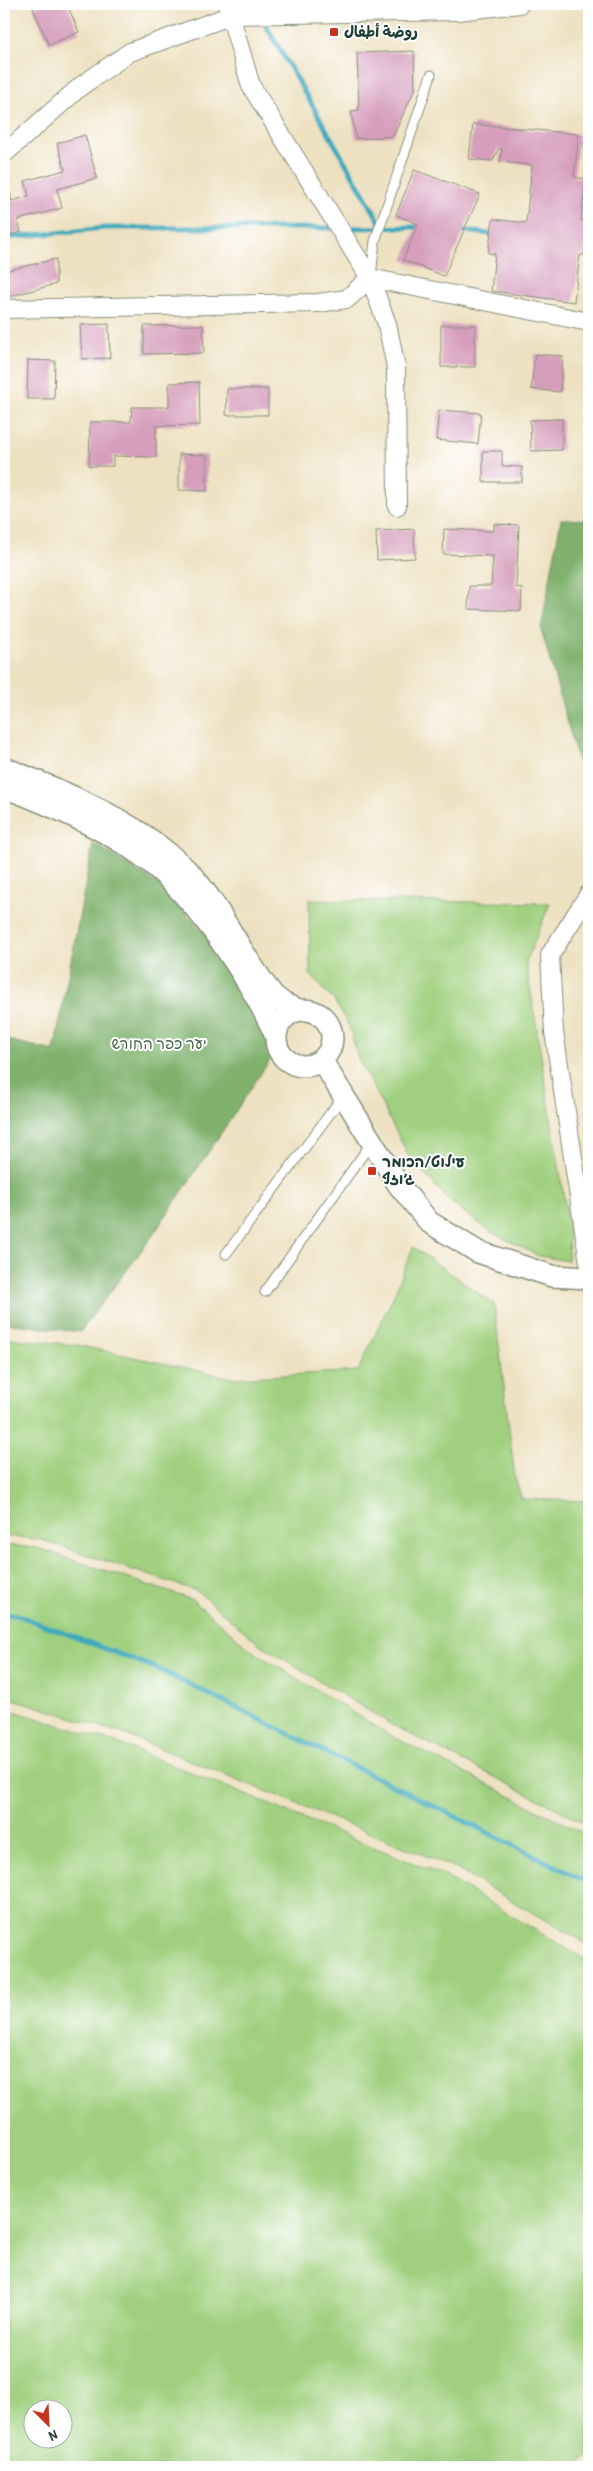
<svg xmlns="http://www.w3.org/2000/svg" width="593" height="2471" viewBox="0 0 593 2471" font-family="'Patrick Hand','Playpen Sans Arabic','Playpen Sans Hebrew',sans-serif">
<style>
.green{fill:#a0d07f;stroke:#60865a;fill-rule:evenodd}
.forest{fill:#80b26e;stroke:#507851}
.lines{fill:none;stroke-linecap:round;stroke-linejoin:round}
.stream{stroke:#3ca9bc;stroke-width:5}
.building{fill:#d69ebc}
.service-casing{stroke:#868f7a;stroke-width:11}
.minor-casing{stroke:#868f7a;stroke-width:20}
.tertiary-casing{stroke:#868f7a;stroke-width:24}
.service{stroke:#fff;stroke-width:9}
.minor{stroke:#fff;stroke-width:18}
.tertiary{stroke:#fff;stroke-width:21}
.poi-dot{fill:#c8321e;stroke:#fff;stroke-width:2}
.labels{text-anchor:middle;stroke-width:4;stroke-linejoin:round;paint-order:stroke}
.poi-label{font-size:15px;font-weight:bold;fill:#1f3d34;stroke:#fff;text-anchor:start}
.park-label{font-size:15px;fill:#3f6247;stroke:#fff}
</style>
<rect width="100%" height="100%" fill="#fff"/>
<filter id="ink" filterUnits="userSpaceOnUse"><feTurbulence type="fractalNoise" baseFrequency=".02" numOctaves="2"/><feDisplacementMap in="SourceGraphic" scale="10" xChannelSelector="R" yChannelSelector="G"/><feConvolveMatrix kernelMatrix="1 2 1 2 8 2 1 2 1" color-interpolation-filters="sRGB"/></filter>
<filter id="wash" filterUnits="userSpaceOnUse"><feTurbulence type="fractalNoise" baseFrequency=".0096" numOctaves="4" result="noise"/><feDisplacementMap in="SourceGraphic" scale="20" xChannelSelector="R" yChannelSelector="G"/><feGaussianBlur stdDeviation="1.12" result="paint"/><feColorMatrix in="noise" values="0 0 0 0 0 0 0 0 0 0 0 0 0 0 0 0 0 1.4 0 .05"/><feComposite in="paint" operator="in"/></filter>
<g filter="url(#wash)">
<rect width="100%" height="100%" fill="#eee1c1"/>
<path class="green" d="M 309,900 L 550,903 L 526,962 L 569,1229 L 568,1261 L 539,1256 L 491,1232 L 450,1202 L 408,1155 L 358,1058 L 349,1026 L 335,1002 L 310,974 Z
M 413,1247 L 494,1304 L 515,1478 L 522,1499 L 589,1501 L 589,1825 L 392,1725 L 258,1643 L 197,1591 L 39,1539 L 4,1536 L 4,1338 L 76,1345 L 233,1378 L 358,1371 L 393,1297 Z
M 4,1545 L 37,1548 L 193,1600 L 252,1651 L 388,1734 L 589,1836 L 589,1945 L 451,1866 L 127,1735 L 4,1696 Z
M 4,1708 L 123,1745 L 445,1876 L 589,1962 L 589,2455 L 572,2467 L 4,2467 ZM 32,2408 L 62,2408 L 62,2438 L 32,2438 Z"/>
<path class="forest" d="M 561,519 L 589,520 L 589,800 L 541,629 Z
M 93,843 L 165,889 L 203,932 L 282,1042 L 151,1238 L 80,1332 L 4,1323 L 4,1039 L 54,1051 Z"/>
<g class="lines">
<path class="stream" d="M 261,17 L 381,224
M 344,228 L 423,227
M 459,230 L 497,235
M 4,238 L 105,228 L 335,228
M 4,1614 L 17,1615 L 158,1669 L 589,1883"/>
</g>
<g id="blocks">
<path class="building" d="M 42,4 L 67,4 L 79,32 L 49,45 L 33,8 Z
M 414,51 L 415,89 L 393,136 L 356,139 L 351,111 L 359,110 L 357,53 Z
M 473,124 L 579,134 L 574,177 L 586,179 L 581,220 L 588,221 L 584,255 L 580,255 L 574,302 L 491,291 L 495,254 L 488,253 L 493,219 L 526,223 L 532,165 L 500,162 L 502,149 L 499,148 L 493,161 L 469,159 Z
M 85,135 L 97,178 L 57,189 L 62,208 L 18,220 L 21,232 L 4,237 L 4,186 L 8,185 L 12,201 L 29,196 L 25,181 L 65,170 L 57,143 Z
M 414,170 L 480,194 L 444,276 L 403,260 L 418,224 L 396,215 Z
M 56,259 L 56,284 L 4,298 L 4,271 Z
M 109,324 L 110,358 L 82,359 L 80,325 Z
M 203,325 L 204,353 L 144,354 L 144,326 Z
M 441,325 L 475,325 L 475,367 L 441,367 Z
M 535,354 L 563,356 L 560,392 L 531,389 Z
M 28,360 L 55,361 L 54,399 L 27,399 Z
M 199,382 L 200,425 L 156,426 L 156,457 L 113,456 L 113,466 L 89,466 L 90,422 L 131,422 L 132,407 L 169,407 L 169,383 Z
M 227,389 L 268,389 L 268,415 L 226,415 Z
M 439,410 L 481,413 L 478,444 L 436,440 Z
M 562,419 L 562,450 L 531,451 L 530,420 Z
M 483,451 L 502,451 L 502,466 L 522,467 L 522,482 L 483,482 Z
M 179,454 L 207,455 L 207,491 L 179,490 Z
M 494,524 L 519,525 L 516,587 L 522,588 L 521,611 L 468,609 L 469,586 L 491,586 L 493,556 L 443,554 L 444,529 L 494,531 Z
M 414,529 L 415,558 L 377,560 L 376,531 Z"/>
</g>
</g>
<g filter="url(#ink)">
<use href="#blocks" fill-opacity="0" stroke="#868f7a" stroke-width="1"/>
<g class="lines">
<g class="service-casing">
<path id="service" d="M 371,276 L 375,241 L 431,75
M 226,1254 L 343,1096
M 265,1292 L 372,1142"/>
</g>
<g class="minor-casing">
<path id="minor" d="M 227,4 L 251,86 L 370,278 L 387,324 L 396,367 L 397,506
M 4,154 L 81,86 L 130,52 L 232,15 L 458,11 L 520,4
M 4,309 L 318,303 L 347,299 L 370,278 L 589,322
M 589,894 L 550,955 L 554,1032 L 589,1263"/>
</g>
<g class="tertiary-casing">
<path id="tertiary" d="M 4,768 C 68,793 148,826 194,878 C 225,914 243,959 273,995 L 284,1004 L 299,1010
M 4,787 C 52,805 120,835 158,869 C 205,911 250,980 276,1036
M276 1038a28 28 0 1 1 56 0a28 28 0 1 1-56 0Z
M 322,1061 L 398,1184 L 429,1222 L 478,1252 L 552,1276 L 589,1278"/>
</g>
<use href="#service" class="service"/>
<use href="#minor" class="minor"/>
<use href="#tertiary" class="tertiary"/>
</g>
</g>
<g class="poi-dot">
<rect x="329" y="27" width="10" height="10" rx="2.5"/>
<rect x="367" y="1166" width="10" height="10" rx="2.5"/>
</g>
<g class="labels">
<g class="poi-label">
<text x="344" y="37">روضة أطفال</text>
<text x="382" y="1167">עילוט/הכומר<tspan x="382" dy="17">ג׳וזף</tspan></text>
</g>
<g class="park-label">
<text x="159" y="1049">יער כפר החורש</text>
</g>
</g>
<rect width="593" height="2471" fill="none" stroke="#fff" stroke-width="20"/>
<g transform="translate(48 2424) rotate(156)"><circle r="24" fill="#ffffff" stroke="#a5b1ae"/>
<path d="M0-4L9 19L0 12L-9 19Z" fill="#c8321e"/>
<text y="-8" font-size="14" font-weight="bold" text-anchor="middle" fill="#1f3d34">N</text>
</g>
</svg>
